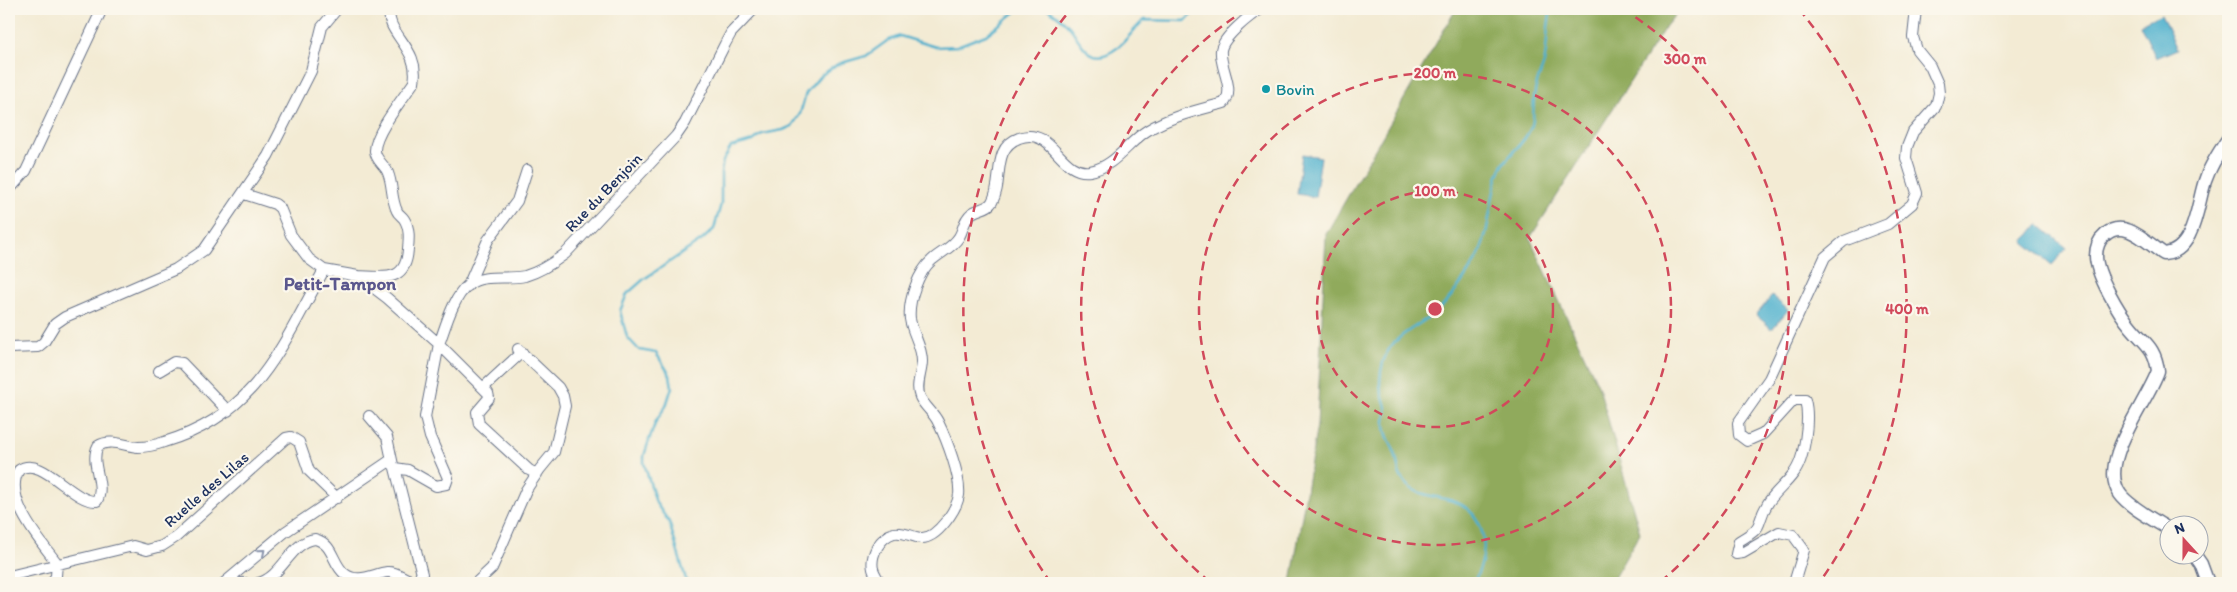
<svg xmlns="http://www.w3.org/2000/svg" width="2237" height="592" viewBox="0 0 2237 592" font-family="Itim,sans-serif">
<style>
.forest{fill:#90aa5c;stroke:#566c5d}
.water{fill:#4eb0cd;stroke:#347096}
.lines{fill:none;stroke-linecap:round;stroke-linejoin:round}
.stream{stroke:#4eb0cd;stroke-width:2.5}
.minor-casing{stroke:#677187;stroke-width:12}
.major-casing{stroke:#677187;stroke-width:15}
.minor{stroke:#fff;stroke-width:10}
.major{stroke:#fff;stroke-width:12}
.oneway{stroke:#8d97ae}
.ring{fill:none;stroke:#d1495b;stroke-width:2.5;stroke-dasharray:9 6}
.culture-dot{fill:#0f9aa8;stroke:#fbf7ec;stroke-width:2}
.labels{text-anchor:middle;stroke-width:4.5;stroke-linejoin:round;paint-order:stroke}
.culture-label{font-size:16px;fill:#0d838f;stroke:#fbf7ec;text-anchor:start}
.street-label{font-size:16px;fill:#1b2f5e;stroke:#fbf7ec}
.quarter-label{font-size:19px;font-weight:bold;fill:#5b578d;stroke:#fbf7ec}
.centre{fill:#d1495b;stroke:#fbf7ec;stroke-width:2.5}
.ring-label{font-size:15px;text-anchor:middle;font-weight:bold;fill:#d1495b;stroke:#fbf7ec;stroke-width:4.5;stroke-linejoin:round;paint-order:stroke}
</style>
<rect width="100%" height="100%" fill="#fbf7ec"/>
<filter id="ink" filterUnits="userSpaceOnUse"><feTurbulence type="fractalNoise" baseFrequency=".02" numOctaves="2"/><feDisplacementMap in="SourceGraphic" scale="10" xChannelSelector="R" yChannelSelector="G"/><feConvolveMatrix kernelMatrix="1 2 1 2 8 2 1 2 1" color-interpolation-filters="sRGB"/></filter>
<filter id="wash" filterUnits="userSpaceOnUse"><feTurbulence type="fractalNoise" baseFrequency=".0096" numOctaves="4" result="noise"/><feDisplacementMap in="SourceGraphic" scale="20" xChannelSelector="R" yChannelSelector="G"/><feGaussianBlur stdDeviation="1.12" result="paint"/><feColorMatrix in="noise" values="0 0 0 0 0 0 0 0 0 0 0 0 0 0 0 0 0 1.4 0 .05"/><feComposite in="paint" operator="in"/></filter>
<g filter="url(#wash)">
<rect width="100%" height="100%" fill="#f3ebd4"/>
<path class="forest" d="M 1456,9 L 1680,9 L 1666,26 L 1530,238 L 1599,387 L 1640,533 L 1611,583 L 1291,583 L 1317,425 L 1326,234 Z"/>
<path class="water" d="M 2161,14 L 2177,49 L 2156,58 L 2140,24 Z
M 1302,154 L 1321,157 L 1315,197 L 1297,194 Z
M 2038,224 L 2067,248 L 2052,265 L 2024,242 Z
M 1772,296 L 1788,310 L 1772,329 L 1756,315 Z"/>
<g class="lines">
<path class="stream" d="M 1048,9 C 1056,15 1066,21 1072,30 C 1083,47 1092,67 1117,48 C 1127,40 1134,29 1144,20 L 1185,21 L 1197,9
M 687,583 L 669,522 L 656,503 L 644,463 L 644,456 L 649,440 L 656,421 L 666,406 L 672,387 L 670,375 L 656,353 L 639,350 L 627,337 L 620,311 L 627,294 L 644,279 L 702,240 L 714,229 L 721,204 L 721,173 L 723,161 L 731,147 L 753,141 L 762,134 L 783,130 L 792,126 L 800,114 L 806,93 L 820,76 L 838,64 L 866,56 L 887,41 L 900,36 L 936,47 L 957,46 L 986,35 L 1019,9
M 1473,583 C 1490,555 1489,514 1453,501 C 1437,496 1416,496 1405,483 C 1396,473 1399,462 1394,451 C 1391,443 1386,436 1385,427 C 1384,420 1387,414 1386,408 C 1385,400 1380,391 1380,383 C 1381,341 1403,336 1432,315 C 1449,302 1462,283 1473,265 C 1491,236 1488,207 1498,175 C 1505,155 1525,145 1532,125 C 1535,114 1532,103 1535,92 C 1536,82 1541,73 1544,63 C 1548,46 1546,27 1551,11 L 1555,9"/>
</g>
</g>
<g filter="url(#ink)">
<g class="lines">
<g class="minor-casing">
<path id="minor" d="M 9,190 L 26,171 L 102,9
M 244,194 L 275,204 L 280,208 L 291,235 L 309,259 L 324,270 L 358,276 L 387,298 L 439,344 L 425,417 L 430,437 L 448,478 L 446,484 L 436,486 L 408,470 L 395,468 L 422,574 L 416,581 C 405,581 399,571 387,572 C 373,574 358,584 345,574 C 332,564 334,544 315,539 C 290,542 283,577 258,583
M 358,276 C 385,277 406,283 408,249 C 409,239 410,228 404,219 C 402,216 398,214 397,211 C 391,199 393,185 388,173 C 385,165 376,161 375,151 C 374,134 404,97 414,82 C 421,48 384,33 390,9
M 468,286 L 488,240 L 517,201 L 527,170
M 9,348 L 38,347 L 44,342 L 55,324 L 65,317 L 176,269 L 204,250 L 268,156 L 311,71 L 322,27 L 337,9
M 159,371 L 174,362 L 182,363 L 228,411
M 484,387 L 522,352
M 369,416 L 387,437 L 393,465
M 537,474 L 529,470 L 479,424 L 477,412 L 489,398 L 488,393 L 439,344 C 446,325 453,298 468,285 C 484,273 507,280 525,276 C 539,272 553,263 565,254 L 676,136 L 685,123 L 725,44 L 731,33 L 754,9
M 57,563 C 41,542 2,498 19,470 C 42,454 72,503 97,501 C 106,484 89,463 98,446 C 110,438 125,446 138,447 C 147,447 156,445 164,442 C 257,415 281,347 324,270
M 9,576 L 133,546 L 147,550 L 162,546 L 176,537 L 286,438 L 291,437 L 299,442 L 309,471 L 337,498
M 52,583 L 56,576 L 57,563
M 224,583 L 285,532 L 391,460
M 239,583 L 245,583
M 476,583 L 492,568 L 526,490 L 540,469 L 554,452 L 565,406 L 563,396 L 558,387 L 518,349
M 880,583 C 878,579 874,573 873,569 C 870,555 880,537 894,533 C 903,531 912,537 921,538 C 937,539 957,509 959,495 C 961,477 947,440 938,422 C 934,413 924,406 920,397 C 915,385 922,373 922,361 C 922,346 912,333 910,319 C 908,301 918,272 932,260 C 941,252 952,248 959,237 C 964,229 963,220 972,213 C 979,208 988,209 992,202 C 1004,182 991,148 1019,138 C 1052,125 1060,176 1090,171 C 1115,167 1128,142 1148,130 C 1171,116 1199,110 1224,103 C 1236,89 1219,67 1221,50 C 1223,37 1250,15 1261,9
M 1794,583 L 1804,550 L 1793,535 L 1779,532 L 1743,553 L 1736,554 L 1739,541 C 1767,525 1754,526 1768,503 C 1774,493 1786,484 1793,474 C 1805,460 1810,418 1805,400 L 1794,400 L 1763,434 L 1747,441 L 1739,435 L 1738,423 L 1769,379 L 1825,257 L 1844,241 L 1888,224 L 1912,204 L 1917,193 L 1906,158 L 1907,147 L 1913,132 L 1936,106 L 1939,93 L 1938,84 L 1930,66 L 1917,50 L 1913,37 L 1916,9"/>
</g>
<g class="major-casing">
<path id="major" d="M 2170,530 C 2156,521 2129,507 2120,494 C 2097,462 2147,403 2158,371 C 2155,347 2145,344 2131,327 C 2119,313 2096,274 2096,256 C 2096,248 2099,240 2105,235 C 2124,217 2147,243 2164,254 C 2195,252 2197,204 2205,181 C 2210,166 2219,152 2228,139
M 2194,554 L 2201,564 L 2208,583"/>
</g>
<use href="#minor" class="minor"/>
<use href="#major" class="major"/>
</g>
<defs><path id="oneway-chevron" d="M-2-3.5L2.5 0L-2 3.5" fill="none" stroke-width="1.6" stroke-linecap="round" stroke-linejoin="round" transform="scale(1.25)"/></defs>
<use class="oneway" href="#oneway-chevron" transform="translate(262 552) rotate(-40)"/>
</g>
<g class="ring">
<circle cx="1435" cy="309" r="118"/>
<circle cx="1435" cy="309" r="236"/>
<path d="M1210 582A354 354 0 0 1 1247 9M1623 9A354 354 0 0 1 1660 582"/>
<path d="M1051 583A472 472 0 0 1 1071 9M1799 9A472 472 0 0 1 1819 583"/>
</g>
<circle class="culture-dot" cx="1266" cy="89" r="5"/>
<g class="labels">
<g class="culture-label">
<text x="1276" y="95">Bovin</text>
</g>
<g class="street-label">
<text transform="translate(603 192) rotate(-46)" y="6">Rue du Benjoin</text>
<text transform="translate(206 489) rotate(-41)" y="6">Ruelle des Lilas</text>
</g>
<g class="quarter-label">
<text x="340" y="290">Petit-Tampon</text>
</g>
</g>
<circle cx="1435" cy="309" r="8" class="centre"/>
<g class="ring-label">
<text x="1685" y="64">300 m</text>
<text x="1435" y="78">200 m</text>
<text x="1435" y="196">100 m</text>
<text x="1907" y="314">400 m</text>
</g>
<rect width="2237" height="592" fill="none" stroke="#fbf7ec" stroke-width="30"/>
<g transform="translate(2184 540) rotate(339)"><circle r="24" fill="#fbf7ec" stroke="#a1a7b3"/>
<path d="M0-4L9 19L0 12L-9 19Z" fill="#d1495b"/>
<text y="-8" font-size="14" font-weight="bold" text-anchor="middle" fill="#1b2f5e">N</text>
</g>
</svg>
